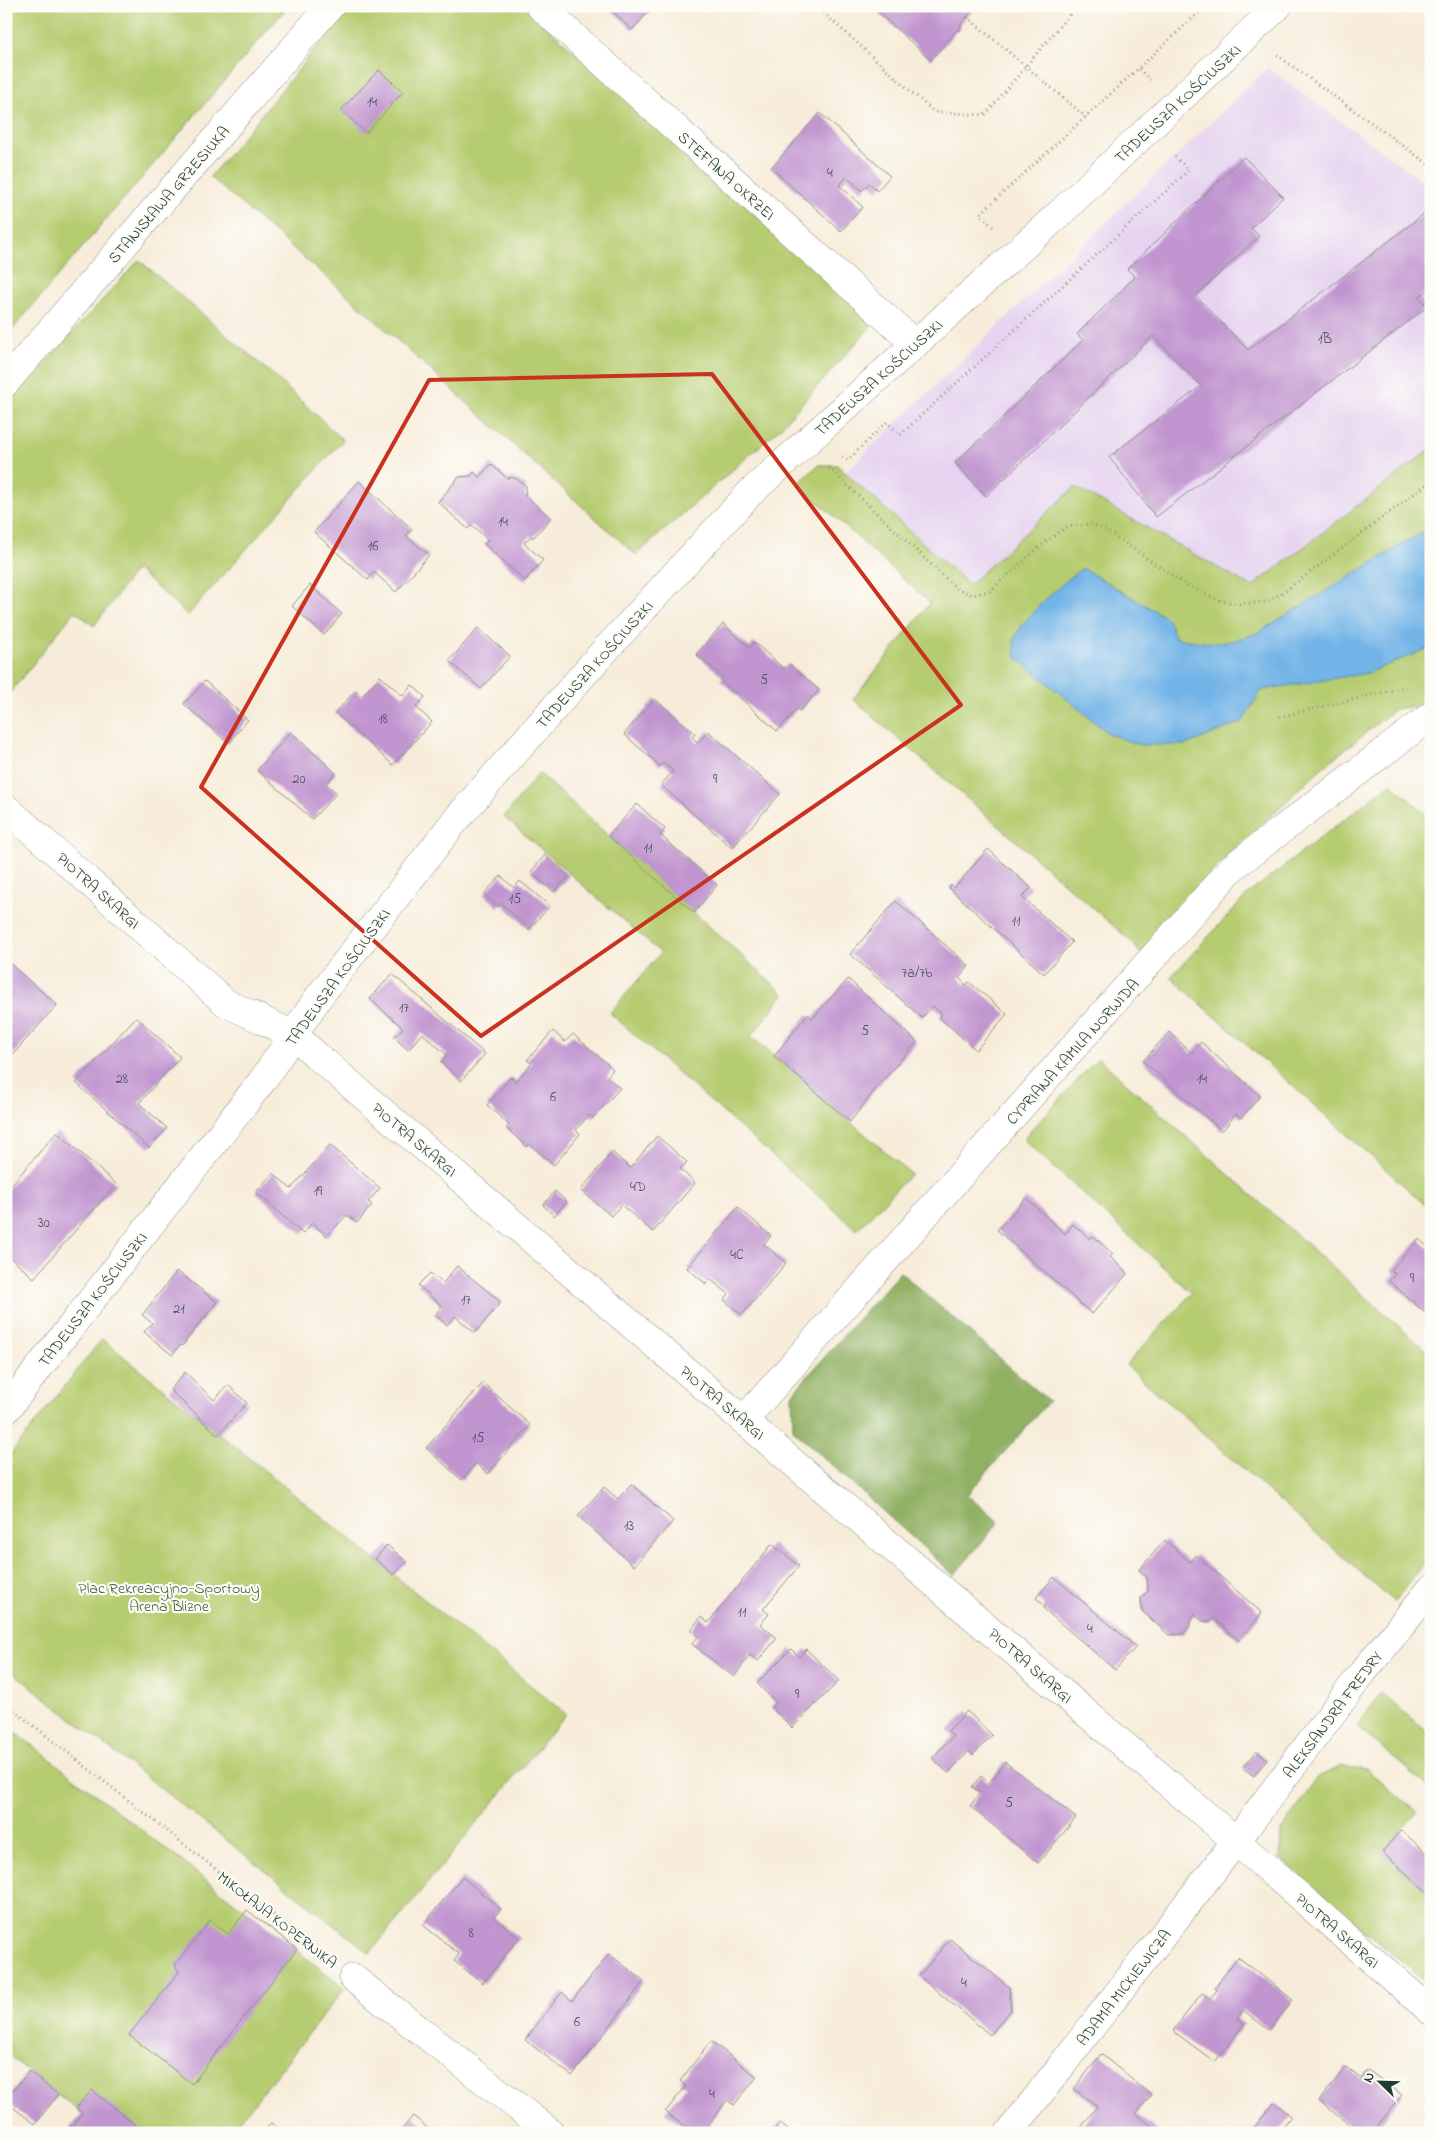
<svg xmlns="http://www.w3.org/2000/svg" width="1437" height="2139" viewBox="0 0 1437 2139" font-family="'Indie Flower',sans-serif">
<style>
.built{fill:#e6d3f0}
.green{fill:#b6cc70;stroke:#6a8452}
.forest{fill:#90b062;stroke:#58764b}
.water{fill:#72b4e7;stroke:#48788e}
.building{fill:#c196d0}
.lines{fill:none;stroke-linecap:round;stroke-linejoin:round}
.minor-casing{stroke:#8b9486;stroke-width:29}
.path{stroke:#8b9486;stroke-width:3;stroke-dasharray:1 4;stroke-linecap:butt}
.minor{stroke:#fff;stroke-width:28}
.marked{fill:none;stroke:#c8321e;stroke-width:4;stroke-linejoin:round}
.labels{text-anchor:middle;stroke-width:4.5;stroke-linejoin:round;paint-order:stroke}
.number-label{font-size:14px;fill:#48535b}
.street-label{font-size:16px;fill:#1f3d34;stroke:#fdfcf7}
.park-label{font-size:16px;fill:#456143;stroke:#fdfcf7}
</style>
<rect width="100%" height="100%" fill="#fdfcf7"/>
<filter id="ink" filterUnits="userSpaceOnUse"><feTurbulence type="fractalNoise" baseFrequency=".02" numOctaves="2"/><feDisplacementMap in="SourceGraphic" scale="10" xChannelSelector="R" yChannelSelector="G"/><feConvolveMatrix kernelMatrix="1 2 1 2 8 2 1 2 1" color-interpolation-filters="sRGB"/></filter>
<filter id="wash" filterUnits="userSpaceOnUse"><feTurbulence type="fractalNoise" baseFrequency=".0096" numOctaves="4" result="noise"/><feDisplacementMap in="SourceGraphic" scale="20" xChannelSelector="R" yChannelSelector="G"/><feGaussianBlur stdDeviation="1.12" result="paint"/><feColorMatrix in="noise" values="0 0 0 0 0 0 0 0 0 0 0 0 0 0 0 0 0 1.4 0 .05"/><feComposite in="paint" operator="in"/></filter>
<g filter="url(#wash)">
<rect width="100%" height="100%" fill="#f7ecd9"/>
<path class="built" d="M 1268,68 L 1431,187 L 1431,449 L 1252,587 L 1075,487 L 969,585 L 845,472 Z"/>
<path class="green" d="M 6,6 L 288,6 L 6,337 Z
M 351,6 L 524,6 L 875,322 L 779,429 L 636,555 L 344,292 L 210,177 Z
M 139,260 L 273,375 L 343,440 L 188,615 L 136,569 L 94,626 L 75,611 L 6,698 L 6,405 Z
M 1431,449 L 1431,716 L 1423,705 L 1395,709 L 1317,772 L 1214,870 L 1140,953 L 1133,943 L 853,699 L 930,603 L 798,484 L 818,465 L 837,465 L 969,585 L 1075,487 L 1252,587 Z
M 539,773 L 784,994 L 751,1036 L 911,1174 L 857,1230 L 610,1013 L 661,953 L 504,817 Z
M 1391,783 L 1431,819 L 1431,1210 L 1171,977 L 1248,894 Z
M 1098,1058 L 1431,1355 L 1431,1555 L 1394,1602 L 1126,1365 L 1192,1293 L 1023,1139 Z
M 102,1339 L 566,1714 L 370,1953 L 6,1667 L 6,1460 Z
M 1381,1693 L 1431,1735 L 1431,1790 L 1357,1726 Z
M 6,1725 L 345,1988 L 230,2133 L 106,2133 L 6,2053 Z
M 1342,1766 L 1367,1770 L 1417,1812 L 1382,1852 L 1431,1895 L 1431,1987 L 1280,1858 L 1281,1831 L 1318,1777 Z"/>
<path class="forest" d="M 900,1272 L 1049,1401 L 967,1495 L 999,1522 L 954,1575 L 793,1430 L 792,1394 Z"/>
<path class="water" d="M 1431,527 L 1431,647 L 1368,673 L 1262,690 L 1242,722 L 1186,745 L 1139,745 L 1109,734 L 1016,657 C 1015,652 1013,643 1015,638 C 1023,617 1064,582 1082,568 L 1167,618 L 1176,638 C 1211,644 1224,646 1257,633 Z"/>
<g id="blocks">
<path class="building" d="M 607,6 L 654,6 L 632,30 Z
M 871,6 L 977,6 L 961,23 L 960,31 L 958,29 L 931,60 Z
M 379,70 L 403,92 L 366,133 L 341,110 Z
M 820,113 L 890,176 L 877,191 L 869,183 L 862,191 L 847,177 L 839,185 L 863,207 L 841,231 L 771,168 Z
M 1244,157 L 1283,197 L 1251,228 L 1259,236 L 1196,296 L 1248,350 L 1429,210 L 1431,288 L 1419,297 L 1427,307 L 1156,517 L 1109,457 L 1201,386 L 1153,336 L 986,496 L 955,463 L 1083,340 L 1077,334 L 1135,277 L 1127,269 Z
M 491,464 L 508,479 L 510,477 L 517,479 L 526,486 L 525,495 L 551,518 L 533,538 L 531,536 L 524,543 L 543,560 L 525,581 L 484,544 L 488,540 L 472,525 L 468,529 L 438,502 L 459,477 L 471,476 L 474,472 L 479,477 Z
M 359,481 L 412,529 L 406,536 L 429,555 L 396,592 L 374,572 L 368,580 L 314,532 Z
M 310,585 L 342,614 L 324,635 L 292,606 Z
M 723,624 L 750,648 L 754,642 L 784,669 L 789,664 L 819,690 L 800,711 L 798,708 L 777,731 L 720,680 L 723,677 L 696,654 Z
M 478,628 L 510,656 L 481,689 L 449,661 Z
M 380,676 L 403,696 L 412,685 L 425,697 L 416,707 L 432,722 L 393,765 L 335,713 L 356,690 L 362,696 Z
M 205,681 L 248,720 L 228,743 L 184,704 Z
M 655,699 L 695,733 L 692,737 L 698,743 L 708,731 L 780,794 L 732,848 L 661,785 L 673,771 L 663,763 L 660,766 L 624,734 Z
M 291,732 L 336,773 L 326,784 L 337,793 L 312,819 L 257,770 Z
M 637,804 L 665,829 L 660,835 L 717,885 L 694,913 L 608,836 Z
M 988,849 L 1031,888 L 1022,897 L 1072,942 L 1044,974 L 949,888 L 951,885 L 954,888 Z
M 545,855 L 569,876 L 554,892 L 531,872 Z
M 501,876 L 514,888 L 520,881 L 550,906 L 529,929 L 501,903 L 498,907 L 484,894 Z
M 896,901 L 969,966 L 959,978 L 966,985 L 969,982 L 1007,1014 L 976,1050 L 939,1017 L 942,1014 L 933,1006 L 922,1018 L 850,954 Z
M 9,963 L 57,1005 L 6,1062 L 6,966 Z
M 392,974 L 485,1054 L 461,1081 L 441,1062 L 447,1055 L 422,1033 L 408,1050 L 394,1037 L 403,1028 L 370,999 Z
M 848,979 L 917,1042 L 882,1081 L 850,1122 L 774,1056 L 808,1014 L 813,1018 Z
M 136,1017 L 180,1057 L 139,1103 L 167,1128 L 149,1148 L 76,1083 Z
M 553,1031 L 565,1042 L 573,1034 L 613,1069 L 607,1077 L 620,1088 L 593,1118 L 589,1115 L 576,1130 L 580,1134 L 554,1165 L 529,1144 L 527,1147 L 506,1128 L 509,1125 L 487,1105 L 511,1077 L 516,1081 L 532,1063 L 527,1060 Z
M 1169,1032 L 1192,1053 L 1201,1042 L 1260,1096 L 1241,1118 L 1236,1114 L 1222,1131 L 1143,1061 Z
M 57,1132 L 116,1184 L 34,1278 L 6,1254 L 6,1191 Z
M 657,1136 L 687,1162 L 680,1169 L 695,1183 L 653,1232 L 621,1205 L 611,1216 L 581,1190 L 612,1152 L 630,1168 Z
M 330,1145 L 380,1188 L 368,1202 L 372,1205 L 357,1223 L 347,1215 L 327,1236 L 312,1223 L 303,1234 L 256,1192 L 273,1173 L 291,1189 Z
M 555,1191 L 567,1202 L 554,1216 L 543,1205 Z
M 1026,1198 L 1065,1234 L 1073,1224 L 1090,1239 L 1093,1236 L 1113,1254 L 1110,1257 L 1128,1273 L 1092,1314 L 997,1230 Z
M 738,1207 L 771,1236 L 764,1244 L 786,1263 L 742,1315 L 724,1300 L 729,1294 L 710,1279 L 706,1284 L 687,1268 Z
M 1419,1239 L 1431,1250 L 1431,1318 L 1389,1281 L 1395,1274 L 1391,1270 Z
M 457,1266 L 501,1302 L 475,1333 L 455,1316 L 447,1325 L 435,1315 L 442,1306 L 418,1285 L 430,1273 L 443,1283 Z
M 177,1271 L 217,1302 L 182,1346 L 180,1345 L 172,1355 L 144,1332 L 152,1323 L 142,1315 Z
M 185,1372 L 214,1400 L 228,1385 L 247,1403 L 218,1435 L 170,1390 Z
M 483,1383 L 530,1425 L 488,1474 L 476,1463 L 462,1480 L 426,1448 Z
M 631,1484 L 673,1521 L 634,1566 L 578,1516 L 604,1487 L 618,1499 Z
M 1165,1540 L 1190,1562 L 1196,1555 L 1262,1613 L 1239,1641 L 1213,1618 L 1210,1621 L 1202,1621 L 1195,1615 L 1190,1621 L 1190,1626 L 1183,1634 L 1169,1635 L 1142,1611 L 1141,1598 L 1148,1591 L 1147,1577 L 1139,1570 Z
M 772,1544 L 799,1566 L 763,1609 L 769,1614 L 760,1624 L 777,1638 L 758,1661 L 750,1655 L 734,1677 L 692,1644 L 698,1637 L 691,1630 L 701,1617 L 708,1623 Z
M 387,1545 L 407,1562 L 394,1575 L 375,1559 Z
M 1054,1577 L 1136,1647 L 1115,1670 L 1044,1609 L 1045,1606 L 1036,1598 Z
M 791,1649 L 799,1657 L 806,1649 L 839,1681 L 792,1728 L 771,1707 L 776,1703 L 757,1683 Z
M 967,1711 L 992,1735 L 973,1755 L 969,1751 L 948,1773 L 932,1758 L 953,1736 L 948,1731 Z
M 1256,1751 L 1267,1759 L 1254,1776 L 1243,1768 Z
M 1005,1762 L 1076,1818 L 1038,1863 L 970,1806 L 980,1793 L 972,1787 L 981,1776 L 989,1783 Z
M 1401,1830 L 1431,1857 L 1431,1895 L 1382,1852 Z
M 462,1877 L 501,1909 L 494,1917 L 519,1938 L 483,1983 L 454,1961 L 459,1954 L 423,1925 Z
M 247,1910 L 297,1949 L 192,2084 L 129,2035 L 179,1972 L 175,1965 L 210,1920 L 228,1934 Z
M 950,1939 L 1009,1987 L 1011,2010 L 990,2035 L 919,1976 Z
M 609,1954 L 644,1981 L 572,2076 L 525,2040 L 562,1992 L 572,2001 Z
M 1238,1957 L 1293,2000 L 1269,2030 L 1243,2010 L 1237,2019 L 1244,2024 L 1215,2062 L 1173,2031 L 1202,1993 L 1210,1999 L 1217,1990 L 1214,1988 Z
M 711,2041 L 757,2077 L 734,2105 L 727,2100 L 703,2133 L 693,2133 L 665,2112 L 686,2086 L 680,2081 Z
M 1101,2054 L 1151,2095 L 1136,2114 L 1160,2133 L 1078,2132 L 1097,2106 L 1074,2089 Z
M 1346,2067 L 1361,2079 L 1368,2070 L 1402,2095 L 1372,2133 L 1360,2133 L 1319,2101 Z
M 29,2071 L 58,2095 L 35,2124 L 6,2102 L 6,2099 Z
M 92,2090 L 146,2133 L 66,2133 L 82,2113 L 76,2108 Z
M 1274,2102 L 1291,2116 L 1278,2133 L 1250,2133 Z
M 413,2116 L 434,2133 L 399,2133 Z
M 271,2123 L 285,2133 L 263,2133 Z
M 779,2123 L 792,2133 L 772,2133 Z"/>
</g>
</g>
<g filter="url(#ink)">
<use href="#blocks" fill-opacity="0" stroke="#8b9486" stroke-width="1"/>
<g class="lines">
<g class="minor-casing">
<path id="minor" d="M 540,6 L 914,343
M 6,382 L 330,6
M 6,808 L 226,1003 L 294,1035 L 316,1055 L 1236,1841 L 1431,2011
M 6,1410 L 262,1081 L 318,998 L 454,822 L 598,658 L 750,493 L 1058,215 L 1278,6
M 744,1420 L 1233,867 L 1431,716
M 353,1978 L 551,2133
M 1009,2133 L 1236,1841 L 1363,1672 L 1431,1589"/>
</g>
<path class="path" d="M 816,6 L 934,112 L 985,115 L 1069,15 L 1065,6
M 967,17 L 1086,117
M 1277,55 L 1431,166
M 1139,69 L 1150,80
M 993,227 L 980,214 L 1206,6
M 842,457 L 848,460 L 887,422 L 900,435 L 1189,170 L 1172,154
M 829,468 L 957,589 L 973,595 L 990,591 L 1044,543 L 1067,527 L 1092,524 L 1107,531 L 1185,584 L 1217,600 L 1240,604 L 1267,602 L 1292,586 L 1431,481
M 1279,717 L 1409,686
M 6,1704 L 326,1956"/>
<use href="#minor" class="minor"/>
</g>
</g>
<path class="marked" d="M 712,374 L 961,705 L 481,1036 L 201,787 L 429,380 Z"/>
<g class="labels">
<g class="number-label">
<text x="372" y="106">14</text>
<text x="830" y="177">4</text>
<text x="1325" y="343">1B</text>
<text x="503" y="526">14</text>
<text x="373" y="550">16</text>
<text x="764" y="684">5</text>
<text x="383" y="723">18</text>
<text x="299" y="783">20</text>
<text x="715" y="783">9</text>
<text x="648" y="852">11</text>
<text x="515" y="903">15</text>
<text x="1016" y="925">11</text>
<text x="917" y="977">7a/7b</text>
<text x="404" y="1012">17</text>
<text x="865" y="1035">5</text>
<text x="122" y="1083">28</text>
<text x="1202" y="1083">14</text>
<text x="553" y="1101">6</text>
<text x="638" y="1191">4D</text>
<text x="318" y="1195">19</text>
<text x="44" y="1227">30</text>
<text x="737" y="1259">4C</text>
<text x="1412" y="1282">9</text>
<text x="466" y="1304">17</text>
<text x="179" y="1313">21</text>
<text x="478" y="1442">15</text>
<text x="629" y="1530">13</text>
<text x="742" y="1616">11</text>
<text x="1090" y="1633">4</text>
<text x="797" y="1698">9</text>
<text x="1009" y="1807">5</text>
<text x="471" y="1937">8</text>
<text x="964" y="1987">4</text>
<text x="577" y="2026">6</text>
<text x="712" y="2098">4</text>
</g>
<g class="street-label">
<text transform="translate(1177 103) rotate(-43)" y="6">TADEUSZA KOŚCIUSZKI</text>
<text transform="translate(727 175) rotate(42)" y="6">STEFANA OKRZEI</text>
<text transform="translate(168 194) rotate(-49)" y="6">STANISŁAWA GRZESIUKA</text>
<text transform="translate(878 377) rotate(-42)" y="6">TADEUSZA KOŚCIUSZKI</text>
<text transform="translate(594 664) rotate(-48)" y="6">TADEUSZA KOŚCIUSZKI</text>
<text transform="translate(99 890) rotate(42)" y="6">PIOTRA SKARGI</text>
<text transform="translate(337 977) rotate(-54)" y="6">TADEUSZA KOŚCIUSZKI</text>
<text transform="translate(1072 1051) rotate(-48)" y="6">CYPRIANA KAMILA NORWIDA</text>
<text transform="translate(415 1139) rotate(40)" y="6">PIOTRA SKARGI</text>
<text transform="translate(92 1299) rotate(-52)" y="6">TADEUSZA KOŚCIUSZKI</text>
<text transform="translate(723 1402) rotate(40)" y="6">PIOTRA SKARGI</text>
<text transform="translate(1031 1665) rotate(41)" y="6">PIOTRA SKARGI</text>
<text transform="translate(1332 1714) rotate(-53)" y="6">ALEKSANDRA FREDRY</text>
<text transform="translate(278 1919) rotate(38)" y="6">MIKOŁAJA KOPERNIKA</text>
<text transform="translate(1338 1930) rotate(41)" y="6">PIOTRA SKARGI</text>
<text transform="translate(1123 1987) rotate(-52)" y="6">ADAMA MICKIEWICZA</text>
</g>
<g class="park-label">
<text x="169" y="1593">Plac Rekreacyjno-Sportowy<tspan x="169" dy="18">Arena Blizne</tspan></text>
</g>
</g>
<rect width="1437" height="2139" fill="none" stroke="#fdfcf7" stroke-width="25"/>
<g transform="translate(1380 2082) rotate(293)" stroke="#fdfcf7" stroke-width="4" paint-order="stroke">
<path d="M0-4L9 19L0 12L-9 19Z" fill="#1f3d34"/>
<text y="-8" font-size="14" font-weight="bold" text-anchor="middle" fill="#1f3d34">N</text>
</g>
</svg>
